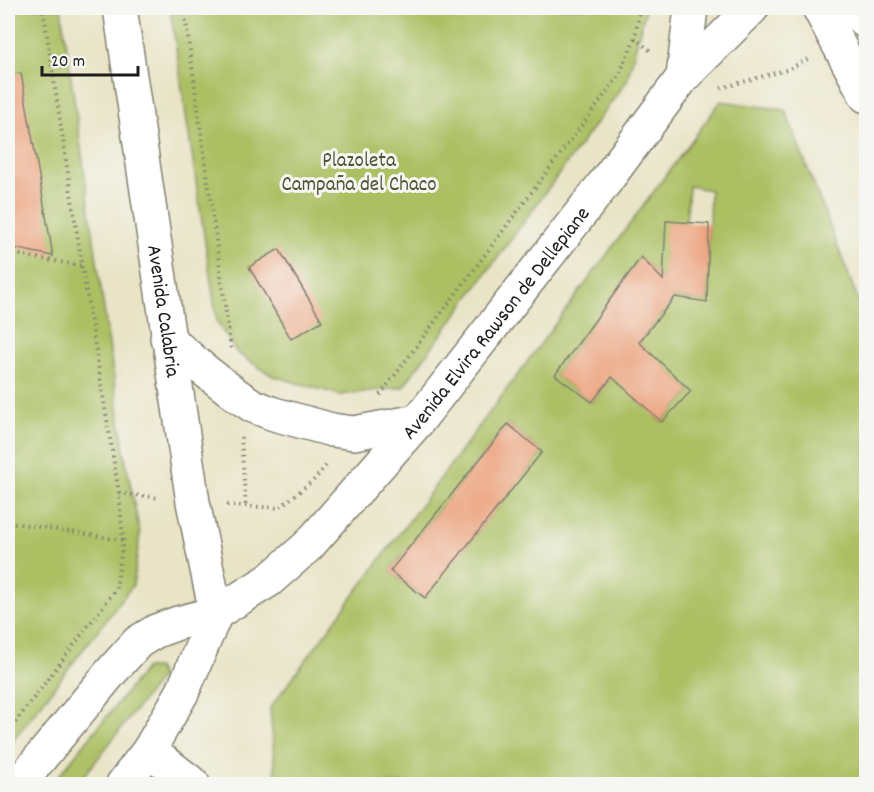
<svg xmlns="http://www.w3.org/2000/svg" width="874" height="792" viewBox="0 0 874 792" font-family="Dekko,sans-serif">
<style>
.green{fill:#acc064;stroke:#646e40;stroke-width:1.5;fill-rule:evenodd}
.building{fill:#eca17c}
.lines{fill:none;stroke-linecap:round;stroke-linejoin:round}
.street-casing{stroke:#828071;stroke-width:36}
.secondary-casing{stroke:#828071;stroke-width:36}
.path{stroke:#828071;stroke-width:4;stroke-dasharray:1.5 4.5;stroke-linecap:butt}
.street{stroke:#fff;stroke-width:33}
.secondary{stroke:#fff;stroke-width:33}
.labels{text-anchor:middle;stroke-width:6;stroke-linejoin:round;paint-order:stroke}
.park-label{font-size:21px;fill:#4e5535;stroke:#f6f6f2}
.street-label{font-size:21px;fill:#1c1c1c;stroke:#f6f6f2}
</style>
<rect width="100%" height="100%" fill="#f6f6f2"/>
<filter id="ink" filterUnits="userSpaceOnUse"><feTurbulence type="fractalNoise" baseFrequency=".0167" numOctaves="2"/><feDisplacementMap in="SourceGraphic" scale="12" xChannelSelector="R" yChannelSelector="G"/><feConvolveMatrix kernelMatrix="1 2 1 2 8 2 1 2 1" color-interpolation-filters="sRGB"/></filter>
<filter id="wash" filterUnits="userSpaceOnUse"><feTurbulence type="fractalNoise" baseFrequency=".008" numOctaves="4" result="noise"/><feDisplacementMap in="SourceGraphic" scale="24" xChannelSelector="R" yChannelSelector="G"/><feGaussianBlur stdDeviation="1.35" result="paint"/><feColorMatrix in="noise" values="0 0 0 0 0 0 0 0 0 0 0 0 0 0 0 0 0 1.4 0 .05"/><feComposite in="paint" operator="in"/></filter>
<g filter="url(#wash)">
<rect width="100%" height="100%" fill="#e9e4c6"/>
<path class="green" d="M 8,8 L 61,8 L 125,457 L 140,534 L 133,585 L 8,747 Z
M 170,8 L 646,8 L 627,81 L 403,387 L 340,395 L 273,376 L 237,353 L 217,322 Z
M 721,101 L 785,110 L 866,320 L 866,784 L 276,784 L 270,708 ZM 689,186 L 710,190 L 707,302 L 675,297 L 592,402 L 555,375 L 641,258 L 663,280 L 686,223 ZM 664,366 L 691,391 L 662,422 L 635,398 ZM 508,424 L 542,452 L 424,598 L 390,571 Z
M 146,668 L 157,668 L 161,677 L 78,784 L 52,784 Z"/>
<g id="blocks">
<path class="building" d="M 21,73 L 53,256 L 8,247 L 8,74 Z
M 666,221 L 709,224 L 707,302 L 675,297 L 639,342 L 691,391 L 662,422 L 612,377 L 592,402 L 555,375 L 641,257 L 663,280 Z
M 279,249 L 322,321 L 291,339 L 249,267 Z
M 508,424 L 542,452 L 425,598 L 390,571 Z"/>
</g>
</g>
<g filter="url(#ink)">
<use href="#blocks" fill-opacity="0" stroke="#828071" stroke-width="1.5"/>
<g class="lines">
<g class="street-casing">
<path id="street" d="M 149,750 L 193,784"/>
</g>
<g class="secondary-casing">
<g id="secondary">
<path id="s1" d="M 120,8 L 193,502 L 216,613"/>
<path d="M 819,8 L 866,96"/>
<path d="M 850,8 L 866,22"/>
<path d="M 683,77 L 691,8"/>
<path d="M 167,338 L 204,370 L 238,396 L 253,406 L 274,414 L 332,430 L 354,433 L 418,421"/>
<path id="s2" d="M 19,784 L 111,672 L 138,642 L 156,631 L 178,623 L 216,613 L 268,581 L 308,546 L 418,421 L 603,185 L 683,77 L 752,8"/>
<path d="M 123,784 L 149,750 L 182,693 L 216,613"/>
</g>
</g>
<path class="path" d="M 184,8 L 231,349
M 640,8 L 635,38 L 653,53
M 721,88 L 789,69 L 810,58
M 8,253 L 82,266
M 380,395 L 618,77 L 635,38
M 241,437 L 246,508
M 119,493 L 160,498
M 227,505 L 279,508 L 315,479 L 328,463
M 8,522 L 122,540
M 8,732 L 116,589 L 123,540 L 119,493 L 82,266 L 43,8"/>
<use href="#street" class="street"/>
<use href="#secondary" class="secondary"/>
</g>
</g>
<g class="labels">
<g class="park-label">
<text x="359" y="166">Plazoleta<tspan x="359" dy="24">Campaña del Chaco</tspan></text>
</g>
<g class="street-label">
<text dy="7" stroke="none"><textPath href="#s1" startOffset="306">Avenida Calabria</textPath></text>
<text dy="7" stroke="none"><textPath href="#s2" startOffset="675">Avenida Elvira Rawson de Dellepiane</textPath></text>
</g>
</g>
<rect width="874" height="792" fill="none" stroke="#f6f6f2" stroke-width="30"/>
<path d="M42 66v9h96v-9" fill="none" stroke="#1c1c1c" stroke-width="3"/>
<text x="51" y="66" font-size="18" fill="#1c1c1c" stroke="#f6f6f2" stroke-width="4.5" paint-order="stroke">20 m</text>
</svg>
